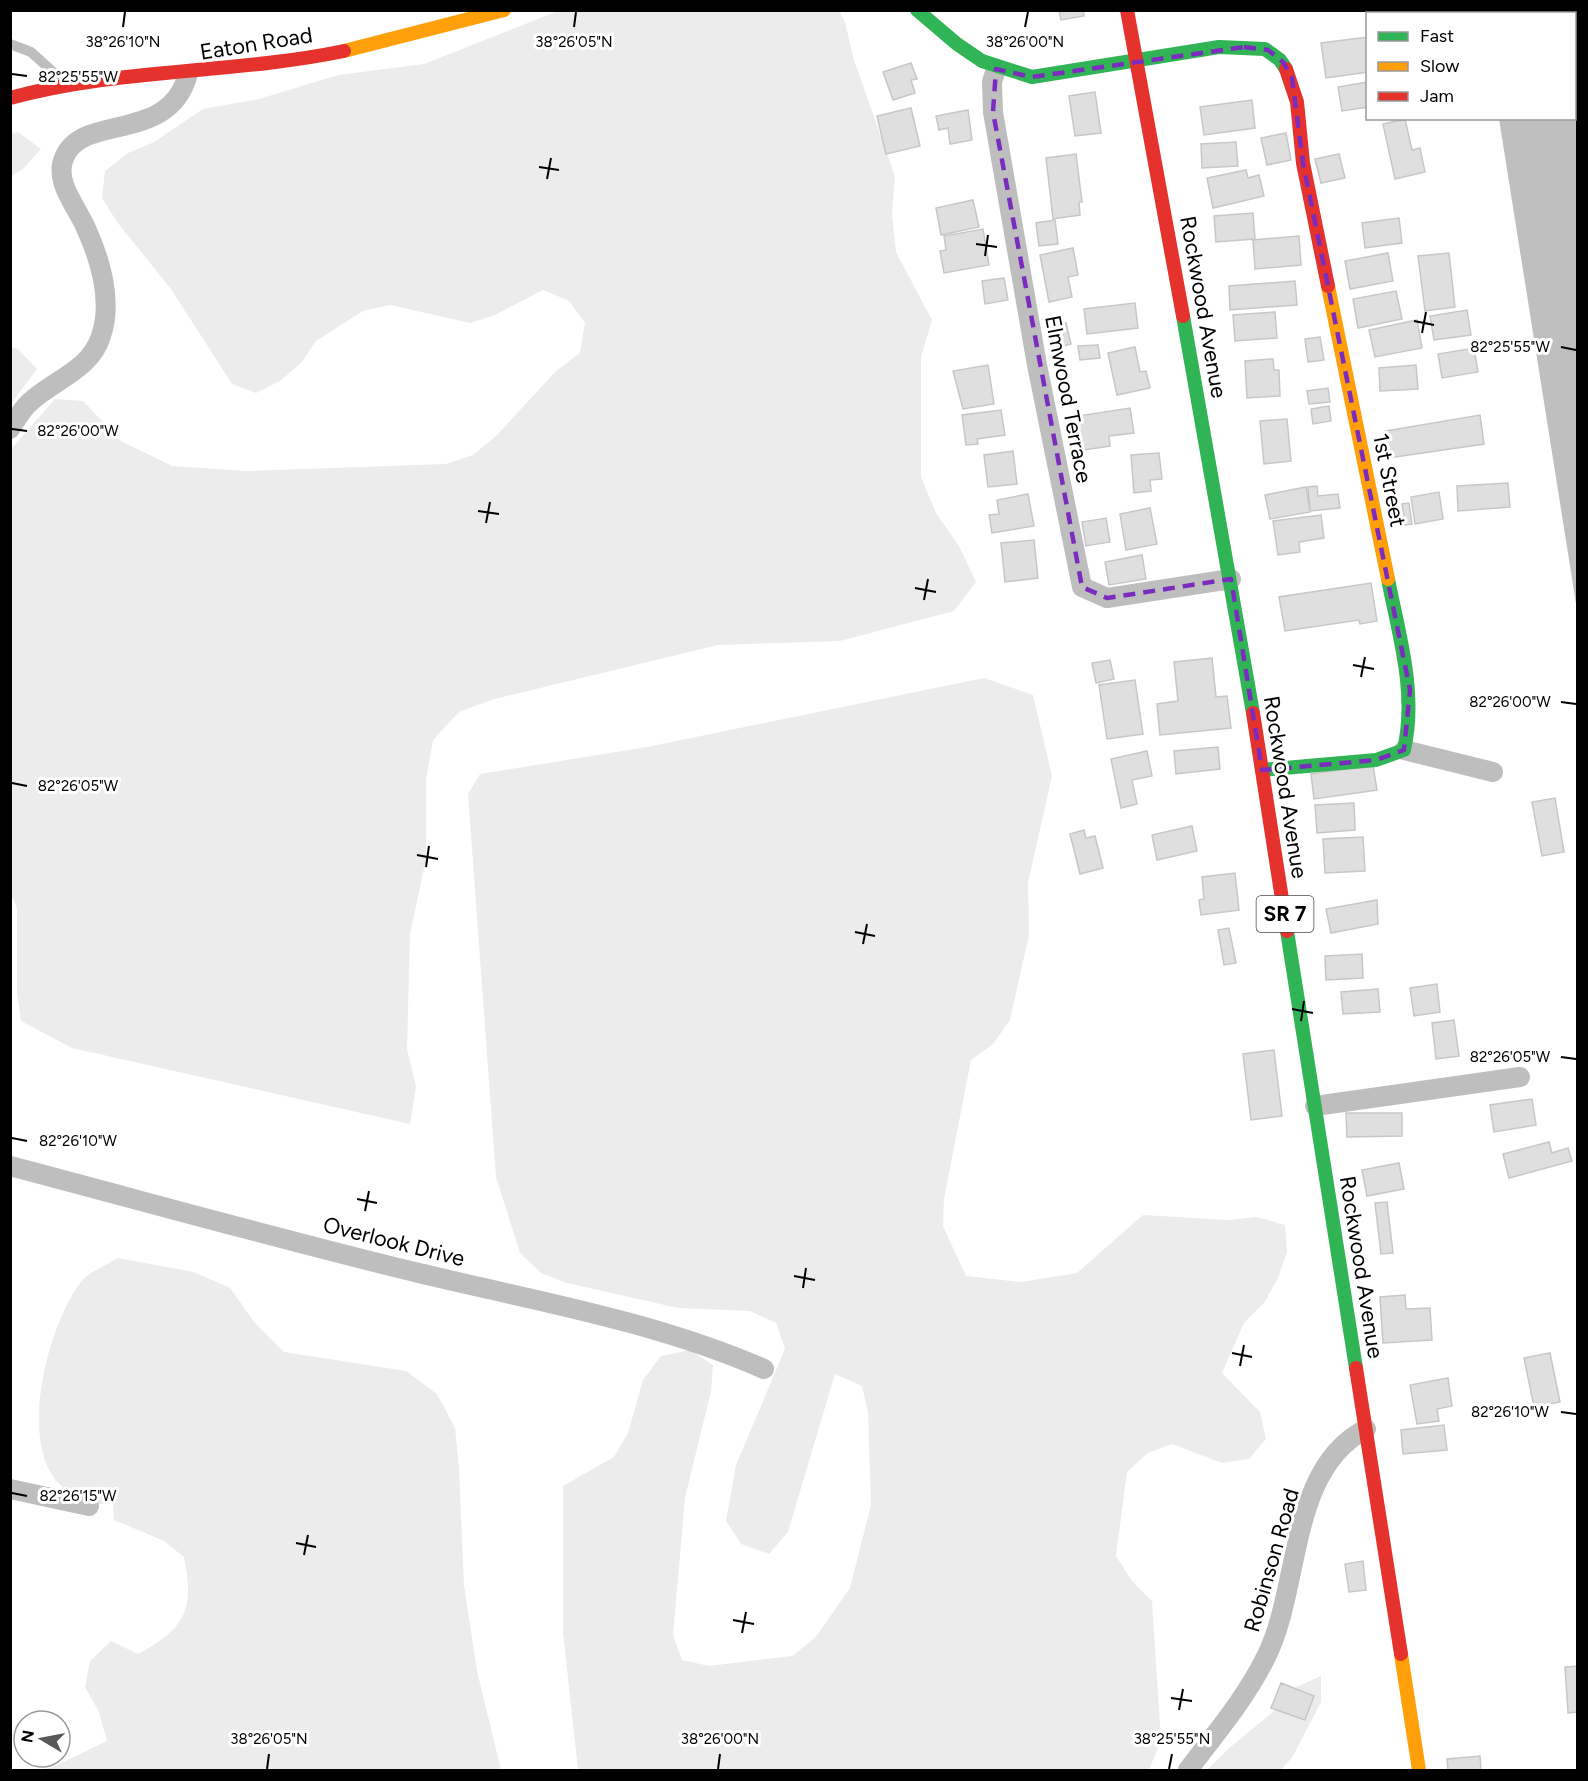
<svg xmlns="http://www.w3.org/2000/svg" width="1588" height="1781" viewBox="0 0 1588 1781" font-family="Figtree,sans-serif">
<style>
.green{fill:#ececec}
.water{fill:#bfbfbf}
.building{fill:#dfdfdf;stroke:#c7c7c7;stroke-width:1.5}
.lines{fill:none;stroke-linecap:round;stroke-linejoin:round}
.lane{stroke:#bebebe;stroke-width:10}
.street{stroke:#bebebe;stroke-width:20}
.fast{stroke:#30b455;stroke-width:14}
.slow{stroke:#ff9f0a;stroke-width:14}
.jam{stroke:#e5322d;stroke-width:14}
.marked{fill:none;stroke:#7b2cbf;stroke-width:4.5;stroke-dasharray:12 8;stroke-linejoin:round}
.ticks{fill:none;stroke:#000;stroke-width:2}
.labels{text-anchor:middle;stroke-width:6;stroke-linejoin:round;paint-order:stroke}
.shield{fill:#fff;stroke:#4c4c4c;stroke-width:1.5}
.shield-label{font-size:21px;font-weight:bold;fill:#000}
.street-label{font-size:22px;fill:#000;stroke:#fff}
.ticks-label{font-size:15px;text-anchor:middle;fill:#000;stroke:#fff;stroke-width:6;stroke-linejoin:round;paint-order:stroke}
</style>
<rect width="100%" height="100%" fill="#fff"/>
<path class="green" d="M 558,11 L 839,11 L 845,22 L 854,60 L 895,176 L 892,214 L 896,252 L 932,320 L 921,357 L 921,477 L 936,513 L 959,546 L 976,582 L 954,611 L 840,641 L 718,645 L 494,699 L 459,712 L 433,740 L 426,780 L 426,859 L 410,934 L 407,1049 L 416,1086 L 410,1124 L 72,1048 L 21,1021 L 17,993 L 17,908 L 11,894 L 11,449 L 55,399 L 83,401 L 121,441 L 172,466 L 246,471 L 446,464 L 473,455 L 496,436 L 556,371 L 580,353 L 585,323 L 569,301 L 543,290 L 495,315 L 470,323 L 390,305 L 363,311 L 316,341 L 301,363 L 280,381 L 256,393 L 232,384 L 171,289 L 117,222 L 102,198 L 105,171 L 128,153 L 154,142 L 203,109 L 259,99 L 338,75 L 424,64 Z
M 18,132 L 41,149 L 23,169 L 11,176 L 11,134 Z
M 11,347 L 18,349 L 37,369 L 11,404 Z
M 984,678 L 1033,695 L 1052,776 L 1028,883 L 1029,935 L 1010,1020 L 993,1044 L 971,1060 L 944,1199 L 943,1226 L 966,1276 L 1021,1282 L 1077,1273 L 1143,1215 L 1228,1220 L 1257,1217 L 1285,1225 L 1287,1252 L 1278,1278 L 1264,1303 L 1244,1323 L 1222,1373 L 1260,1412 L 1266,1439 L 1249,1459 L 1222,1463 L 1172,1444 L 1148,1453 L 1127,1472 L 1116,1556 L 1132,1581 L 1152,1601 L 1161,1740 L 1149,1770 L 578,1770 L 563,1632 L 563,1486 L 614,1457 L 628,1433 L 643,1380 L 661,1356 L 690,1350 L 713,1365 L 711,1391 L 685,1498 L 673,1635 L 682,1660 L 709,1666 L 792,1656 L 815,1638 L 850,1588 L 871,1505 L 868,1413 L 862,1386 L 835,1374 L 788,1532 L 769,1554 L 741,1544 L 726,1521 L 736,1465 L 785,1349 L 776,1323 L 750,1311 L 678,1308 L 567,1283 L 541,1273 L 520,1253 L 496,1177 L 468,794 L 480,774 L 647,747 Z
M 118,1258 L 194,1272 L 230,1288 L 255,1323 L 284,1352 L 406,1371 L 437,1394 L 455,1428 L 459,1468 L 464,1585 L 477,1671 L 501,1770 L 39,1770 L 53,1767 L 107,1741 L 99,1712 L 85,1687 L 90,1661 L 111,1641 L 138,1654 C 185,1629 195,1609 184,1557 L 164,1541 L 114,1520 L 113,1504 L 82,1504 C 73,1495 59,1486 52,1475 C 22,1428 49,1325 80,1283 C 87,1273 106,1265 118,1258 Z
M 1321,1676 L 1321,1702 L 1293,1756 L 1281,1770 L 1207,1770 L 1228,1749 L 1274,1711 L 1294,1688 Z"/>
<path class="water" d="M 1483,11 L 1577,11 L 1577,610 L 1499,119 L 1574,118 L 1574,14 L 1483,14 Z"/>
<path class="building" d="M 1059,10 L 1083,10 L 1084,16 L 1061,20 Z
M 1368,37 L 1368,72 L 1326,78 L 1321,43 Z
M 911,63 L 917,79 L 911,80 L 915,93 L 893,100 L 883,72 Z
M 1368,82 L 1368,107 L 1342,111 L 1338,87 Z
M 1095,92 L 1101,133 L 1075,136 L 1069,96 Z
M 1252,100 L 1255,128 L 1204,135 L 1200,107 Z
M 911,108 L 920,146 L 886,154 L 877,116 Z
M 968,110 L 972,140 L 950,144 L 948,128 L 939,130 L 936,116 Z
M 1405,119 L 1412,150 L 1420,148 L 1425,172 L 1395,179 L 1383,124 Z
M 1286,133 L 1291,160 L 1267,165 L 1261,138 Z
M 1236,142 L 1238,166 L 1202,168 L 1201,144 Z
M 1076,154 L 1082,202 L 1079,202 L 1080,215 L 1053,219 L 1046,158 Z
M 1339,154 L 1345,178 L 1321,183 L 1315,159 Z
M 1246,170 L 1248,178 L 1259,175 L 1264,196 L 1213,208 L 1207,178 Z
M 973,200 L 979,227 L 941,235 L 936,208 Z
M 1253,213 L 1255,239 L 1216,242 L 1214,216 Z
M 1399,218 L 1402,243 L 1365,248 L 1362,223 Z
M 1055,220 L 1058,244 L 1039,246 L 1036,223 Z
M 983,229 L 989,265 L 944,273 L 940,251 L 946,250 L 944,236 Z
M 1299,236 L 1301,265 L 1255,269 L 1253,240 Z
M 1073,248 L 1078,275 L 1068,277 L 1072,297 L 1049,302 L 1040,255 Z
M 1388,253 L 1393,281 L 1350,289 L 1345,261 Z
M 1449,253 L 1455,307 L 1425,311 L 1418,256 Z
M 1004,278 L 1008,300 L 985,304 L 982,281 Z
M 1295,281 L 1297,305 L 1230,310 L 1229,286 Z
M 1396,291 L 1402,319 L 1358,328 L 1353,299 Z
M 1135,303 L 1138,328 L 1087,334 L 1084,309 Z
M 1467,310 L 1471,335 L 1434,340 L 1430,316 Z
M 1275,312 L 1277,338 L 1235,341 L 1233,315 Z
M 1417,320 L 1422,348 L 1375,357 L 1369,330 Z
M 1066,323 L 1071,344 L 1051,349 L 1046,327 Z
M 1320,337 L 1324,360 L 1308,362 L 1305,339 Z
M 1098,345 L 1100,358 L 1080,360 L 1078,346 Z
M 1135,347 L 1140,372 L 1146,371 L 1150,388 L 1117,395 L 1108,353 Z
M 1474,348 L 1478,372 L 1442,378 L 1438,354 Z
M 1273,359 L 1274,370 L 1279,370 L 1280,396 L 1247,398 L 1245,361 Z
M 988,365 L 994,404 L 963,409 L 953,371 Z
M 1416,365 L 1418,389 L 1380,391 L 1379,368 Z
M 1328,388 L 1330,402 L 1309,404 L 1307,391 Z
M 1329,406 L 1331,421 L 1313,424 L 1311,409 Z
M 1130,408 L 1134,433 L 1109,436 L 1110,446 L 1071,452 L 1065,418 Z
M 1001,410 L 1005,435 L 977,439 L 978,444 L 966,445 L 962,415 Z
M 1480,415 L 1484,444 L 1389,458 L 1385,431 Z
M 1287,419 L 1291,461 L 1264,464 L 1260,421 Z
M 1013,451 L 1017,484 L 988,487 L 984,455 Z
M 1159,453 L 1162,479 L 1150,480 L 1151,491 L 1134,493 L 1131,455 Z
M 1508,483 L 1510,507 L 1458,511 L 1457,486 Z
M 1317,486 L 1318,496 L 1338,494 L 1340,508 L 1310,511 L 1308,487 Z
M 1306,487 L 1310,512 L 1270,519 L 1265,495 Z
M 1439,492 L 1443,519 L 1415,524 L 1411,497 Z
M 1028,494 L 1034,526 L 992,533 L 989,515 L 999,514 L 997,500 Z
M 1409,503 L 1412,524 L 1405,525 L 1402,504 Z
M 1150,508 L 1157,544 L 1126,550 L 1120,514 Z
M 1321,515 L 1324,538 L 1299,542 L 1300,552 L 1278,555 L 1273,521 Z
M 1106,518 L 1110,542 L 1086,546 L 1082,522 Z
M 1034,540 L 1038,578 L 1005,582 L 1001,543 Z
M 1142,555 L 1146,579 L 1109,585 L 1105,562 Z
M 1371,583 L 1377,621 L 1360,624 L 1359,620 L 1285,631 L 1279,597 Z
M 1212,658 L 1216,697 L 1227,696 L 1231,728 L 1160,735 L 1157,704 L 1178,701 L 1174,662 Z
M 1110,660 L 1114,679 L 1096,683 L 1092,663 Z
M 1135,680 L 1143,734 L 1107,739 L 1099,685 Z
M 1218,747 L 1220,769 L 1176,774 L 1174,751 Z
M 1147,751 L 1152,776 L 1132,780 L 1137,804 L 1121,808 L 1111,759 Z
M 1373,765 L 1377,790 L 1314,799 L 1311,774 Z
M 1555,798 L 1564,852 L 1542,856 L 1532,802 Z
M 1354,803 L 1355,830 L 1317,833 L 1315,805 Z
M 1192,826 L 1197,851 L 1157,860 L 1152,835 Z
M 1084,830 L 1086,838 L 1095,836 L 1103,868 L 1080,874 L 1070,834 Z
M 1363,837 L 1365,871 L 1325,873 L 1323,839 Z
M 1235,873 L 1239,910 L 1201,915 L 1199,900 L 1204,899 L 1202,877 Z
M 1377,900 L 1378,924 L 1331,933 L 1326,909 Z
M 1229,928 L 1236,963 L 1224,965 L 1218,930 Z
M 1362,954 L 1363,978 L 1326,980 L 1325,956 Z
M 1437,984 L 1440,1012 L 1414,1016 L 1410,988 Z
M 1378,989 L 1380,1012 L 1343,1014 L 1341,992 Z
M 1454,1020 L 1459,1056 L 1436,1059 L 1432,1023 Z
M 1274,1050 L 1282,1116 L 1251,1120 L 1243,1054 Z
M 1532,1099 L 1536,1125 L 1494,1132 L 1490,1105 Z
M 1346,1113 L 1402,1113 L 1402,1136 L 1347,1137 Z
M 1549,1142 L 1552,1153 L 1568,1148 L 1572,1161 L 1509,1178 L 1503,1154 Z
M 1399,1163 L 1404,1189 L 1367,1196 L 1362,1170 Z
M 1387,1202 L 1393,1253 L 1381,1254 L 1375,1203 Z
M 1405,1295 L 1406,1309 L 1430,1308 L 1432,1340 L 1383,1343 L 1380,1297 Z
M 1550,1353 L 1560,1402 L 1534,1407 L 1524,1358 Z
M 1448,1378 L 1452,1406 L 1437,1409 L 1439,1421 L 1417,1424 L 1410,1385 Z
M 1444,1425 L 1447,1450 L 1403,1454 L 1401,1430 Z
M 1363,1561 L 1366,1590 L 1349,1592 L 1345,1564 Z
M 1578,1666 L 1578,1712 L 1568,1713 L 1565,1667 Z
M 1281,1683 L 1314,1696 L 1305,1720 L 1271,1708 Z
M 1480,1756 L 1481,1770 L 1448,1770 L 1447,1759 Z"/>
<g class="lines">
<path class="lane" d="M 10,44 L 31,52 L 63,81"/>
<path class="street" d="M 996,69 L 992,82 L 993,112 L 1037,365 L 1082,587 L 1107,598 L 1231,579
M 10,429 C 15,421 20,413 26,406 C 49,381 90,372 101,336 C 113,301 100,258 85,226 C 76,206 54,181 64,158 C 82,112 169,145 188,74
M 1404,750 L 1493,772
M 1315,1106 L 1520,1077
M 10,1166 C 147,1202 282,1240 419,1273 C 535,1301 654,1321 764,1369
M 10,1489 L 89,1506
M 1188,1770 C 1215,1734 1246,1698 1266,1657 C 1301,1588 1288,1469 1366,1429"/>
<path class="fast" d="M 917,10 L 957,44 L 982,61 L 1032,77 L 1219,47 L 1265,49 L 1280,60 L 1286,69
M 1183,316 L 1253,713
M 1262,770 L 1376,760 L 1404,750 C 1417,692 1399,636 1388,579
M 1287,931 L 1356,1368"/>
<path class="slow" d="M 344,51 L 504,10
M 1328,286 L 1388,579
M 1401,1654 L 1419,1770"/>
<path class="jam" d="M 1127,10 L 1183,316
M 1286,69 L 1297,102 L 1303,163 L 1328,286
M 10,98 C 119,68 233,74 344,51
M 1253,713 L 1287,931
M 1356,1368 L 1401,1654"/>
</g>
<path class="marked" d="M 1244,47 L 1268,50 L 1283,62 L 1292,78 L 1303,163 L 1410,690 L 1404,750 L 1376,760 L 1262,770 L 1231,579 L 1107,598 L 1082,587 L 993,112 L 996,69 L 1032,77 Z"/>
<path class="ticks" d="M 123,27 L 125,12M 574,27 L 576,12M 1025,27 L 1028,12M 12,74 L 27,76M 539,167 L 559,170M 547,179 L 551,158M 976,244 L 997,247M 985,256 L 988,235M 1414,321 L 1434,325M 1422,333 L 1426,312M 1561,347 L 1576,350M 12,429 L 27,431M 478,511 L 499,514M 486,523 L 490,502M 915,588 L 936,592M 924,600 L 928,579M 1353,665 L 1374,669M 1361,677 L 1365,657M 1561,702 L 1576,704M 12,783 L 27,786M 417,855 L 438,859M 426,867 L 429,846M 855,932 L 875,936M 863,944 L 867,924M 1292,1009 L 1313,1013M 1301,1021 L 1304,1001M 1561,1057 L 1576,1059M 12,1138 L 27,1141M 357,1199 L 377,1203M 365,1211 L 369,1191M 794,1276 L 815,1280M 803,1288 L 806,1268M 1232,1353 L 1252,1357M 1240,1366 L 1244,1345M 1561,1412 L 1576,1414M 12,1493 L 27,1496M 296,1543 L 316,1547M 304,1555 L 308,1535M 733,1620 L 754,1624M 742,1633 L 746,1612M 1171,1698 L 1192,1701M 1179,1710 L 1183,1689M 267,1769 L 269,1754M 718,1769 L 720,1754M 1169,1769 L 1172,1754"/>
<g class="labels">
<rect class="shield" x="1256.5" y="896" width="57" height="36" rx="4.5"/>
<g class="shield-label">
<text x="1285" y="921">SR 7</text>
</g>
<g class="street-label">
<text transform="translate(256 43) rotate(-9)" y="8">Eaton Road</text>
<text transform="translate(1204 307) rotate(80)" y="8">Rockwood Avenue</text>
<text transform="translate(1069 399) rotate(79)" y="8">Elmwood Terrace</text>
<text transform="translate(1390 480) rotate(79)" y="8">1st Street</text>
<text transform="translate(1286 787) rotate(81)" y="8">Rockwood Avenue</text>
<text transform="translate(394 1241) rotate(14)" y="8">Overlook Drive</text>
<text transform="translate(1362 1267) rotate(81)" y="8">Rockwood Avenue</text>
<text transform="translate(1271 1560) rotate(-74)" y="8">Robinson Road</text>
</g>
</g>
<g class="ticks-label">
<text x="123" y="47">38°26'10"N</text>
<text x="574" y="47">38°26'05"N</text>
<text x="1025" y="47">38°26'00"N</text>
<text x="78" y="82">82°25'55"W</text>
<text x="1510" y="352">82°25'55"W</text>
<text x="78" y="436">82°26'00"W</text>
<text x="1510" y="707">82°26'00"W</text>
<text x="78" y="791">82°26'05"W</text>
<text x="1510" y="1062">82°26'05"W</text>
<text x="78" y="1146">82°26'10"W</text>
<text x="1510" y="1417">82°26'10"W</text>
<text x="78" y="1501">82°26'15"W</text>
<text x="269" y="1744">38°26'05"N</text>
<text x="720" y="1744">38°26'00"N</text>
<text x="1172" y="1744">38°25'55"N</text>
</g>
<rect width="1588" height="1781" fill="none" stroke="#000000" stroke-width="24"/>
<rect x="1366" y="12" width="210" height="108" fill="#ffffff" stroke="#999999" stroke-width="1.5"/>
<rect x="1378" y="32" width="30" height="9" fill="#30b455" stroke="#999999" stroke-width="1.5"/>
<text x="1420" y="42" font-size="18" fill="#000000">Fast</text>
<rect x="1378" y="62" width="30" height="9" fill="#ff9f0a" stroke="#999999" stroke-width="1.5"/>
<text x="1420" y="72" font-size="18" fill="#000000">Slow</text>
<rect x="1378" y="92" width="30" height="9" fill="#e5322d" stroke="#999999" stroke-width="1.5"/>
<text x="1420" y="102" font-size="18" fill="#000000">Jam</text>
<g transform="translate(42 1739) rotate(280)"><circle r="28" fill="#ffffff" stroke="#999999" stroke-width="1.5"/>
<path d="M0-4.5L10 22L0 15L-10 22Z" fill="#595959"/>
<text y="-9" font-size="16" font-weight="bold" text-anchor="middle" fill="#000000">N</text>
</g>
</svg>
